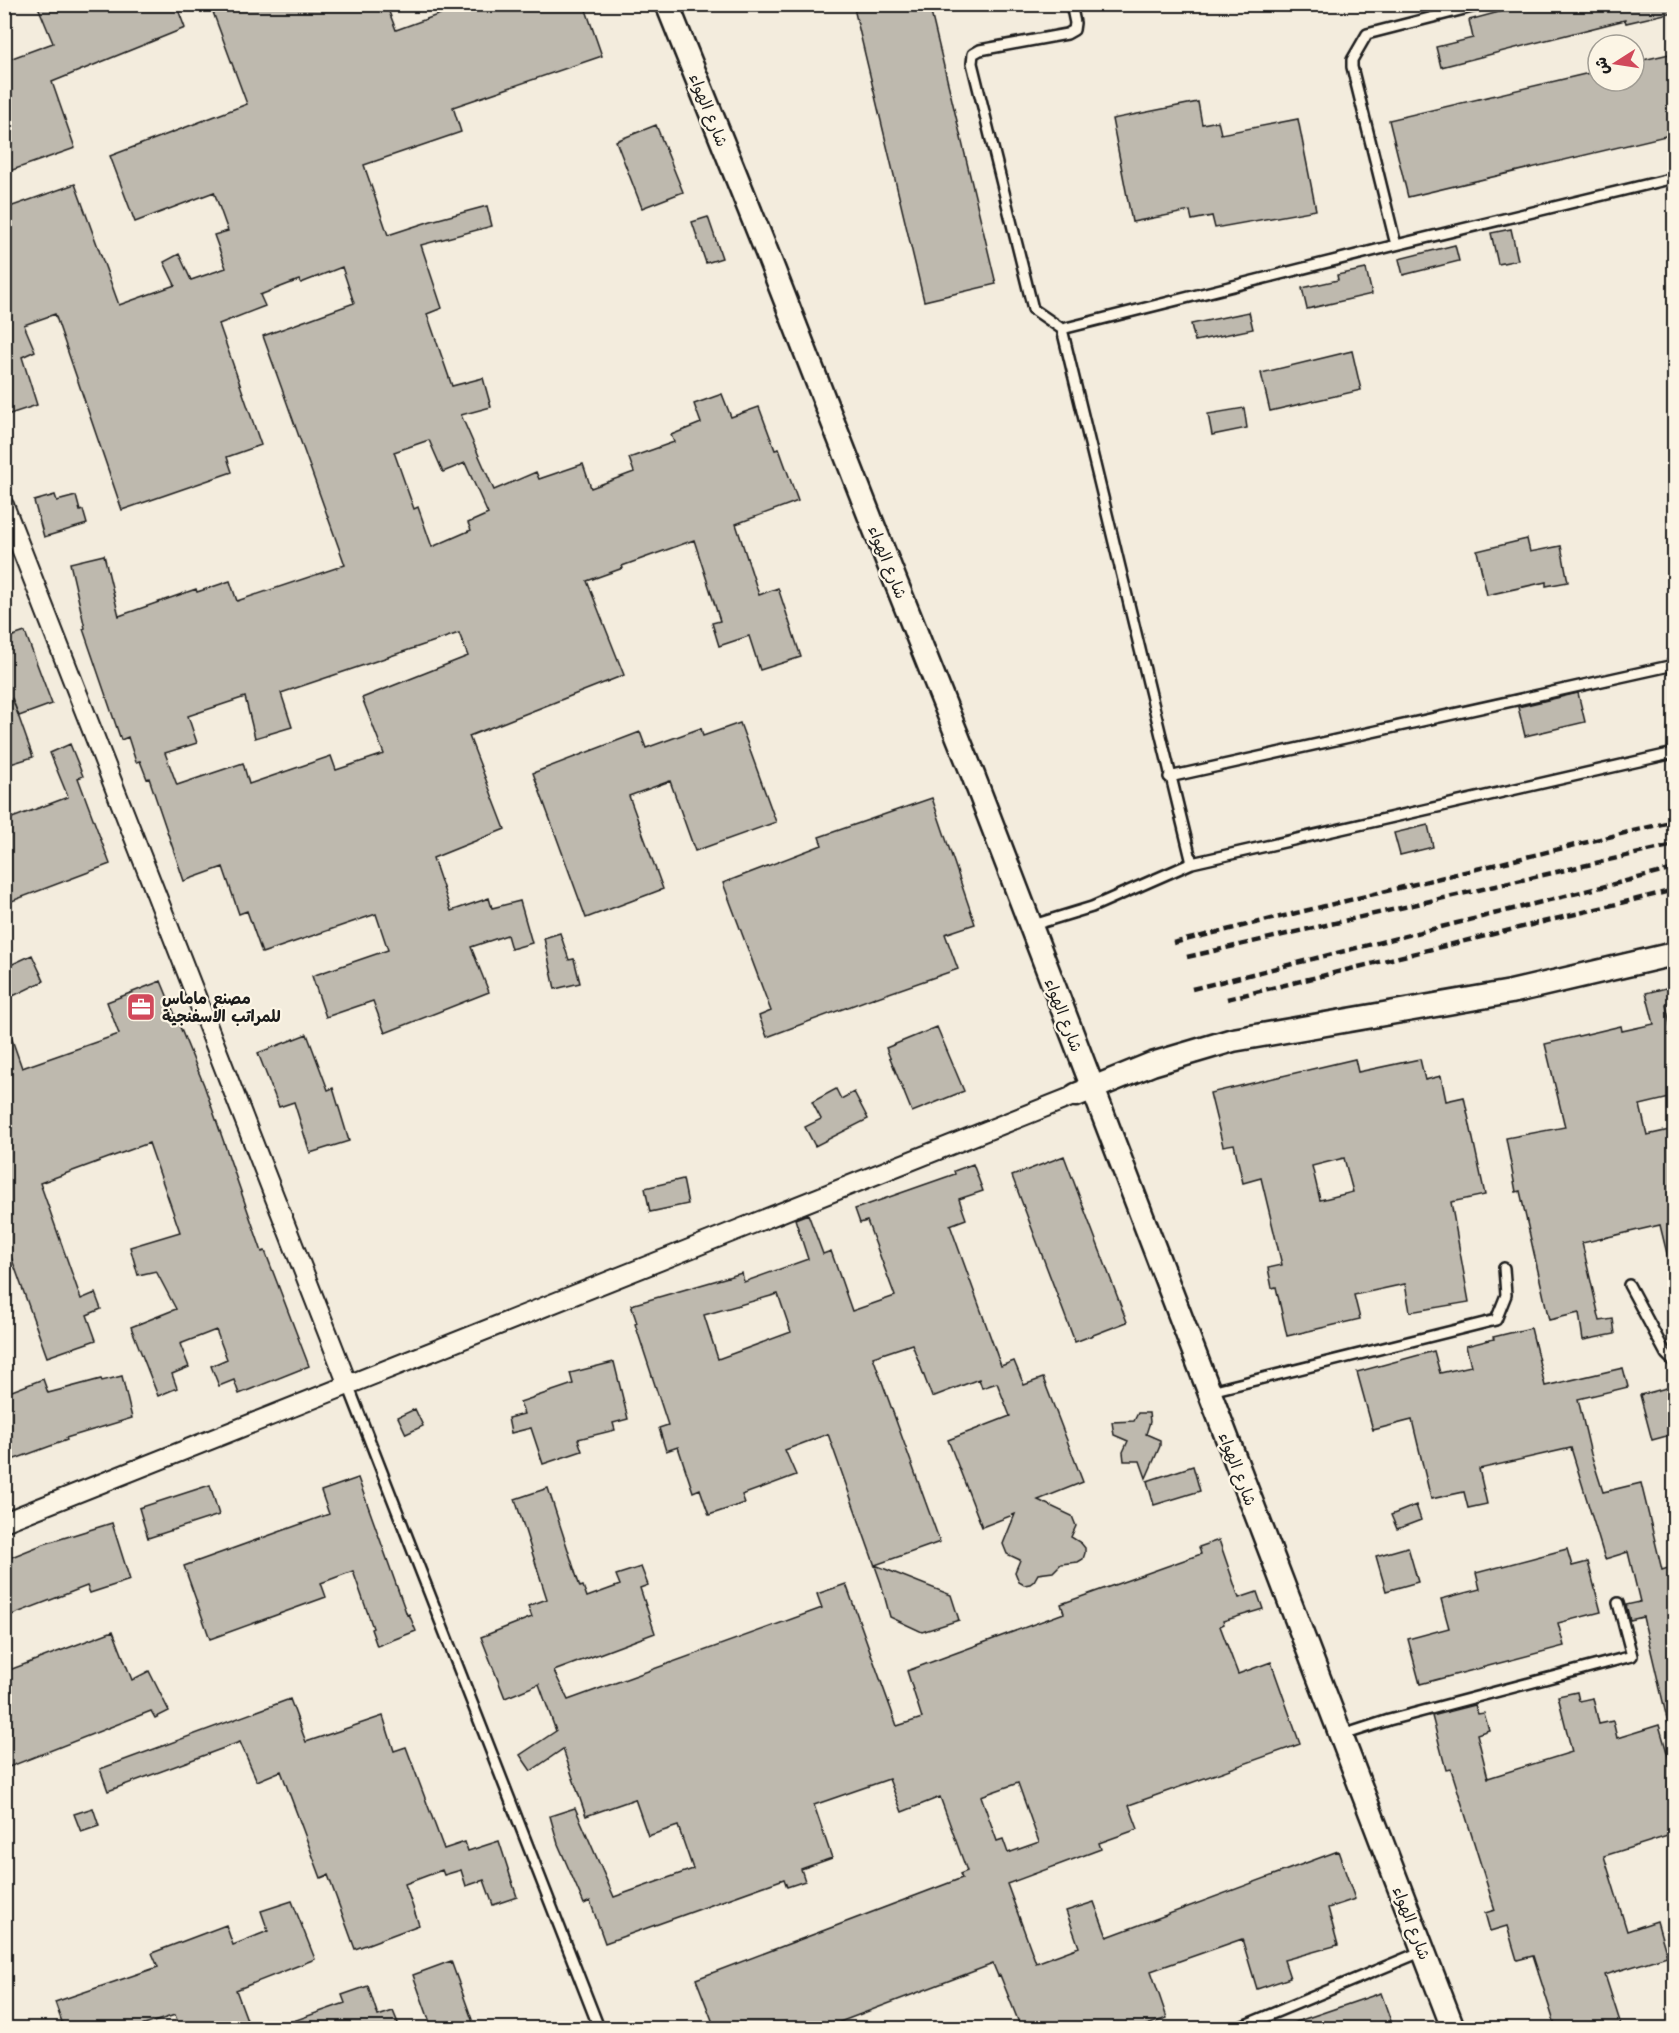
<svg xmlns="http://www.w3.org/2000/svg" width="1679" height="2033" viewBox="0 0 1679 2033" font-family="'Shantell Sans','Playpen Sans Arabic',sans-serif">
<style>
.building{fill:#beb9ae;stroke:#1c1c1c;stroke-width:1.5;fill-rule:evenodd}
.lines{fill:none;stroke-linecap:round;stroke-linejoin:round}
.service-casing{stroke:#1c1c1c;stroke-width:14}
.minor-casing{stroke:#1c1c1c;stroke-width:22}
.tertiary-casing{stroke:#1c1c1c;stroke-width:27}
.service{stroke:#fcf5e5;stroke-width:9}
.minor{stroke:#fcf5e5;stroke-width:18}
.tertiary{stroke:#fcf5e5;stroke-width:22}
.rail{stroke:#1c1c1c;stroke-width:4.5;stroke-dasharray:9 4.5;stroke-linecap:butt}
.labels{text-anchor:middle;stroke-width:4.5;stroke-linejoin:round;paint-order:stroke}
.street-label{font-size:16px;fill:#1c1c1c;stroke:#fcf5e5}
.poi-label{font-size:16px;font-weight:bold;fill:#1c1c1c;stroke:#fcf5e5;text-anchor:start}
</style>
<rect width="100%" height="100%" fill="#f3ecdd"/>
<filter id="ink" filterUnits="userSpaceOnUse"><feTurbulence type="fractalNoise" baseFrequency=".0167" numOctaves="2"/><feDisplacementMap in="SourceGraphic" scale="12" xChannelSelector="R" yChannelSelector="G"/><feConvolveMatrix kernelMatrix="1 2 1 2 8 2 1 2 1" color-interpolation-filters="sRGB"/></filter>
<g filter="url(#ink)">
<path class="building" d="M 37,4 L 176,4 L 185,28 L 52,82 L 75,148 L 4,173 L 4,61 L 53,43 Z
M 210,4 L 386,4 L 396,30 L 468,4 L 584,4 L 602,56 L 453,107 L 461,132 L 364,165 L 388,235 L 431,221 L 487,206 L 492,226 L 421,245 L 442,308 L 427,314 L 452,386 L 483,378 L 491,407 L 461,415 L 494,490 L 536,472 L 539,479 L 583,464 L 591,488 L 634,472 L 629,458 L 674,442 L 671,435 L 701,423 L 694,404 L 722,394 L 731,417 L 759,407 L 775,450 L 779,449 L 798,501 L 736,524 L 759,595 L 778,588 L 801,657 L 760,670 L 749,636 L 719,646 L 712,623 L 720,621 L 694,540 L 622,566 L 623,568 L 587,581 L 624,675 L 469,736 L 505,829 L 433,858 L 451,911 L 489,898 L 492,908 L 520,901 L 532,943 L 511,949 L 507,935 L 471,947 L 489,992 L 385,1033 L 373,1001 L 326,1017 L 312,976 L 388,950 L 376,914 L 262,953 L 247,911 L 239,914 L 223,867 L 184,881 L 149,778 L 147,779 L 140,761 L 136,762 L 128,737 L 121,740 L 83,629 L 85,628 L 70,563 L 104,555 L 119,616 L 196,589 L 197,592 L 230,581 L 237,601 L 345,565 L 263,336 L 354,303 L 342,267 L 301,283 L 299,280 L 260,295 L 265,306 L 219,324 L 261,445 L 227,457 L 232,472 L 122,510 L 55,314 L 24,325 L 35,351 L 22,357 L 37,405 L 4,416 L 4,209 L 75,184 L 119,305 L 175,285 L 164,262 L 179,254 L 191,280 L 226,268 L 214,235 L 228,231 L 214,192 L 135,222 L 110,156 L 247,104 ZM 429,440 L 443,472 L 465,463 L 488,514 L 468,523 L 471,530 L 432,547 L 418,507 L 414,509 L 394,452 ZM 459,633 L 468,656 L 362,698 L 384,754 L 336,770 L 331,756 L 249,784 L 243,763 L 177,785 L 165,753 L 197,743 L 188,716 L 245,697 L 255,738 L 292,727 L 281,693 Z
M 853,4 L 929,4 L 996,284 L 924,301 Z
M 1529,4 L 1674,4 L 1674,12 L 1626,23 L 1625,20 L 1441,67 L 1436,47 L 1473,38 L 1469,20 Z
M 1674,53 L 1674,134 L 1408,197 L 1389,120 L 1598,71 L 1598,81 L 1634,81 L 1634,62 Z
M 1198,102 L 1202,124 L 1218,121 L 1221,134 L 1298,119 L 1316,210 L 1215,228 L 1212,216 L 1192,220 L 1190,211 L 1132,222 L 1112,119 Z
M 656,125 L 683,192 L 642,208 L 616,141 Z
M 708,217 L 722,258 L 706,263 L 692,222 Z
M 1511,229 L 1518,260 L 1498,264 L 1491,233 Z
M 1455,245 L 1459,261 L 1403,275 L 1399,259 Z
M 1366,269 L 1372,294 L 1307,309 L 1302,288 L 1338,280 L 1337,275 Z
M 1249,312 L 1253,329 L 1195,341 L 1191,324 Z
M 1352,351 L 1361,390 L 1270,411 L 1261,373 Z
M 1244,408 L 1247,428 L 1212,435 L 1208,414 Z
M 55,495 L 57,501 L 76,496 L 80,511 L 83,510 L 87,524 L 44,537 L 34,501 Z
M 1527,539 L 1530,552 L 1561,546 L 1568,582 L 1546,586 L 1546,582 L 1487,595 L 1477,551 Z
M 25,632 L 52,704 L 19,716 L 12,698 L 33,757 L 4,766 L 4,683 L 7,683 L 4,676 L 4,639 Z
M 1578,693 L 1585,722 L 1525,736 L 1518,707 Z
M 740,723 L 776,822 L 695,851 L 670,781 L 629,796 L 663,889 L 586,918 L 533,773 L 640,732 L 646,748 L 701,728 L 703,736 Z
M 70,744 L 83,776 L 78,778 L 110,864 L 4,904 L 4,821 L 68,797 L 50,753 Z
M 932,798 L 975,924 L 945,934 L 958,969 L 875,998 L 875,997 L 767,1037 L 759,1016 L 771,1011 L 723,883 L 822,845 L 819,837 Z
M 1428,825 L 1433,847 L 1400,855 L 1394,833 Z
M 560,933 L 569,960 L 574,959 L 580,983 L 555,989 L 544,938 Z
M 32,955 L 44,981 L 13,996 L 12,994 L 4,998 L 4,968 Z
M 161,981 L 204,1085 L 262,1252 L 265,1251 L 309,1366 L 239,1394 L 234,1380 L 219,1386 L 211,1366 L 227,1359 L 216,1330 L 180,1344 L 189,1367 L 172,1374 L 177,1388 L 158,1396 L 131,1327 L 176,1309 L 156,1271 L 138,1275 L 130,1247 L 180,1232 L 149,1143 L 40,1183 L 81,1299 L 95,1293 L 101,1309 L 87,1315 L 96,1340 L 47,1357 L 4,1237 L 4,1025 L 7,1025 L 22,1068 L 119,1034 L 107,1002 Z
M 1674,986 L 1674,1003 L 1666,1005 L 1674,1044 L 1674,1097 L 1640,1105 L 1647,1135 L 1674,1129 L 1674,1257 L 1668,1258 L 1660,1225 L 1582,1243 L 1600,1321 L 1613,1319 L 1615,1334 L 1583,1340 L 1579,1313 L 1549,1320 L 1520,1191 L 1516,1192 L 1506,1138 L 1565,1127 L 1545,1044 L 1621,1026 L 1622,1031 L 1654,1024 L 1646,993 Z
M 937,1027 L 964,1091 L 912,1112 L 886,1048 Z
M 307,1034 L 328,1090 L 333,1088 L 349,1141 L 310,1153 L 294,1102 L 279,1107 L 258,1053 Z
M 1355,1059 L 1358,1072 L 1420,1059 L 1425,1080 L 1441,1076 L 1446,1101 L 1464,1097 L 1485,1195 L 1451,1202 L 1469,1302 L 1410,1312 L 1405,1284 L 1354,1295 L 1360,1319 L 1287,1336 L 1276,1287 L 1272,1288 L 1268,1268 L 1282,1265 L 1261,1178 L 1243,1183 L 1234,1144 L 1223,1146 L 1210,1093 ZM 1344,1158 L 1353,1192 L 1320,1200 L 1312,1166 Z
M 836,1089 L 841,1099 L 854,1092 L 868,1119 L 815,1146 L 805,1127 L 821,1119 L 812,1102 Z
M 1064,1156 L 1127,1322 L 1075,1342 L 1012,1176 Z
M 973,1164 L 983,1191 L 959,1199 L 966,1219 L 950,1225 L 1001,1366 L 1014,1361 L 1024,1385 L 1043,1378 L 1083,1482 L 1038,1500 L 1072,1516 L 1076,1526 L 1071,1537 L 1081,1543 L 1085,1548 L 1085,1553 L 1083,1559 L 1078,1562 L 1061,1564 L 1053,1572 L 1038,1574 L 1034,1581 L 1030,1584 L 1024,1585 L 1019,1582 L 1015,1572 L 1020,1560 L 1007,1554 L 1003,1544 L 1015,1514 L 982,1527 L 948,1440 L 1010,1416 L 997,1383 L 982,1388 L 979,1379 L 932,1397 L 912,1344 L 873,1357 L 940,1542 L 875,1565 L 951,1595 L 959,1620 L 922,1632 L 890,1617 L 881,1583 L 828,1434 L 785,1450 L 796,1475 L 742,1495 L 745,1503 L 709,1515 L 700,1489 L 693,1492 L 678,1447 L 666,1451 L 659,1428 L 668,1425 L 635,1324 L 637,1323 L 631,1305 L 742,1273 L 744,1282 L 808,1259 L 795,1219 L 808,1214 L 823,1254 L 831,1251 L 852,1311 L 895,1296 L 867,1221 L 860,1223 L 855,1209 L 955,1174 L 954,1171 ZM 778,1294 L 791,1332 L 718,1359 L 704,1315 Z
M 683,1179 L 688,1204 L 650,1212 L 645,1188 Z
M 1531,1328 L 1545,1386 L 1623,1368 L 1628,1387 L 1578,1399 L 1591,1454 L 1603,1492 L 1641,1483 L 1662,1570 L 1674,1566 L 1674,1722 L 1668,1723 L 1643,1617 L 1630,1620 L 1626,1605 L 1640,1602 L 1628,1552 L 1605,1559 L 1571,1448 L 1479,1469 L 1487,1504 L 1468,1508 L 1464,1492 L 1431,1499 L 1412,1420 L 1373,1430 L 1357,1372 L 1434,1351 L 1440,1373 L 1471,1366 L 1466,1346 L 1494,1339 L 1493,1337 Z
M 614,1362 L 628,1419 L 613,1423 L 615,1430 L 578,1439 L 582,1451 L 543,1464 L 531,1428 L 511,1433 L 508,1418 L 524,1414 L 520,1402 L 573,1384 L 570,1373 Z
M 122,1376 L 132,1418 L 66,1438 L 67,1440 L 4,1463 L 4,1394 L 43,1379 L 48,1393 L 101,1379 L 102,1381 Z
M 1674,1386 L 1674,1434 L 1652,1440 L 1640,1395 Z
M 415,1409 L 423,1426 L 406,1434 L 398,1417 Z
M 1138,1413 L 1149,1413 L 1150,1422 L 1146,1434 L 1160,1440 L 1160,1446 L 1146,1478 L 1140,1461 L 1124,1461 L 1123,1452 L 1128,1441 L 1114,1435 L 1112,1422 L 1134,1421 Z
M 1193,1466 L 1200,1491 L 1154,1505 L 1147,1481 Z
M 358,1478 L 407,1615 L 409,1614 L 416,1631 L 377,1646 L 371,1629 L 373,1628 L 353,1571 L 321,1583 L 326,1597 L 210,1639 L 184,1566 L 329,1514 L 321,1491 Z
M 210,1485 L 219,1515 L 148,1538 L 139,1508 Z
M 548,1488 L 580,1587 L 583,1586 L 587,1597 L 620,1585 L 616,1575 L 641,1567 L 648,1585 L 640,1588 L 655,1633 L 554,1671 L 568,1700 L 822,1608 L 817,1594 L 846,1584 L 897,1726 L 922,1718 L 907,1671 L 1064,1613 L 1061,1604 L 1201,1554 L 1199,1547 L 1219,1540 L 1239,1598 L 1257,1592 L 1263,1609 L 1223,1621 L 1224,1624 L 1220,1626 L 1238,1674 L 1271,1662 L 1300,1744 L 1129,1805 L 1138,1829 L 1099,1843 L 1101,1849 L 1007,1884 L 1036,1963 L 1079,1947 L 1066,1911 L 1094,1902 L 1107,1937 L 1338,1851 L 1355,1899 L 1328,1908 L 1338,1945 L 1284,1960 L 1290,1978 L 1257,1989 L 1242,1939 L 1151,1971 L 1167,2018 L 1138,2028 L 1021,2028 L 1000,1975 L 998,1976 L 993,1964 L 824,2028 L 715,2028 L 696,1979 L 962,1878 L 960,1874 L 967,1871 L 940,1797 L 902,1812 L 889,1779 L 814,1805 L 832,1858 L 801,1869 L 805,1881 L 787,1887 L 784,1879 L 605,1943 L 590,1901 L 584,1904 L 558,1844 L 550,1816 L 575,1808 L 614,1897 L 693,1869 L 678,1826 L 648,1836 L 635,1799 L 586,1816 L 563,1749 L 531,1771 L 520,1755 L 556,1731 L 539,1684 L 505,1698 L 481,1637 L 532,1617 L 528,1606 L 547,1599 L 515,1499 ZM 1018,1783 L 1039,1842 L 1008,1853 L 1003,1839 L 997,1841 L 981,1796 Z
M 1416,1505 L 1421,1520 L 1397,1529 L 1391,1515 Z
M 112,1523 L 130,1580 L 90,1593 L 87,1586 L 4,1618 L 4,1560 L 44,1544 Z
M 1408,1547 L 1418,1582 L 1386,1591 L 1376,1556 Z
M 1567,1549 L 1572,1566 L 1588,1562 L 1601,1612 L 1558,1623 L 1564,1646 L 1420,1684 L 1408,1639 L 1449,1628 L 1441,1599 L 1480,1589 L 1476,1573 Z
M 113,1631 L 132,1680 L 149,1671 L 169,1711 L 155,1718 L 151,1711 L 4,1769 L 4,1672 Z
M 1577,1692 L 1579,1701 L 1593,1698 L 1599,1724 L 1613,1721 L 1617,1738 L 1659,1725 L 1674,1776 L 1674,1834 L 1604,1856 L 1627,1931 L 1657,1921 L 1667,1956 L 1605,1975 L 1622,2028 L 1556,2028 L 1533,1956 L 1517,1960 L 1507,1926 L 1490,1931 L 1485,1913 L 1495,1910 L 1451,1769 L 1446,1770 L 1432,1716 L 1475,1705 L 1478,1714 L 1484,1713 L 1489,1730 L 1477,1734 L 1488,1778 L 1572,1752 L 1558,1696 Z
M 290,1699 L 306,1742 L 383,1716 L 394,1751 L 406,1747 L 444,1849 L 465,1842 L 468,1851 L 499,1841 L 517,1897 L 493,1905 L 484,1880 L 466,1886 L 461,1870 L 444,1875 L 442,1870 L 405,1884 L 419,1925 L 355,1949 L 328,1875 L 321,1878 L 281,1771 L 257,1781 L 240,1742 L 108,1791 L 100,1769 Z
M 93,1808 L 99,1826 L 81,1832 L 74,1814 Z
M 292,1901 L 315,1959 L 236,1990 L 250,2028 L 180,2028 L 175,2015 L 135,2028 L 64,2028 L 55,2002 L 158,1967 L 152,1953 L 226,1925 L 233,1945 L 268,1931 L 261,1911 Z
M 451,1961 L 475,2028 L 432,2028 L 413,1975 Z
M 368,1986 L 378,2016 L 393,2011 L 400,2028 L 279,2028 L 279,2026 L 345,2003 L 342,1995 Z
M 1381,1993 L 1392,2024 L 1380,2028 L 1285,2028 L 1284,2026 Z"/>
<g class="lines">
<g class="service-casing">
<path id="service" d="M 1071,4 L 1075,23 L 1074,30 L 1067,34 L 980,50 L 973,54 L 972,63 L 1033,309 L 1062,329 L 1396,245 L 1674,178
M 1396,245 L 1352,67 L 1352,60 L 1367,34 L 1484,4
M 1062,329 L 1192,863
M 1169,777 L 1674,665
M 1030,926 L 1092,907 L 1192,863 L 1674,753
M 1629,1285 L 1666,1354 L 1674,1362
M 348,1385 L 599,2028
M 1211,1391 L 1496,1320 L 1506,1295 L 1504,1268
M 1343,1735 L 1389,1720 L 1632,1656 L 1618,1603
M 1238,2028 L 1423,1951"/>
</g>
<g class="minor-casing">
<path id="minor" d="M 4,505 L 348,1385
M 4,1522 L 1076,1095"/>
</g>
<g class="tertiary-casing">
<path id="tertiary" d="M 667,4 L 769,258 L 871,520 L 973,775 L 1453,2028
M 1076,1095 L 1152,1064 L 1233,1040 L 1511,992 L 1674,954"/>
</g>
<use href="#service" class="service"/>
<use href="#minor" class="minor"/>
<use href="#tertiary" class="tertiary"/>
<path class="rail" d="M 1173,943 L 1674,821
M 1187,957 L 1674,845
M 1192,989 L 1674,869
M 1227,999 L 1674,890"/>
</g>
</g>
<defs>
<g id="office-square" transform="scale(1.5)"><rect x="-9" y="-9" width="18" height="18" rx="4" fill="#d1495b" stroke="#fcf5e5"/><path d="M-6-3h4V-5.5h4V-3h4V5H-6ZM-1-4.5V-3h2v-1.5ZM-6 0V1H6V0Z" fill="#fff"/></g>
</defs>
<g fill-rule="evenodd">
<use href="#office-square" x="141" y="1007"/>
</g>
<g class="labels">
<g class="street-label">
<text transform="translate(709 110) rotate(68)" y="6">شارع الهواء</text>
<text transform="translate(888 562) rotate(68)" y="6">شارع الهواء</text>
<text transform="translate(1064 1015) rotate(69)" y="6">شارع الهواء</text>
<text transform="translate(1238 1469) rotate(69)" y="6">شارع الهواء</text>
<text transform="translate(1412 1923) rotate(69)" y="6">شارع الهواء</text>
</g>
<g class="poi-label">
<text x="162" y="1004">مصنع ماماس<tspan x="162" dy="18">للمراتب الاسفنجية</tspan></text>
</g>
</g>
<rect width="1679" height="2033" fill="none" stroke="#fcf5e5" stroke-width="24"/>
<rect x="12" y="12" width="1655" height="2009" fill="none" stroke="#1c1c1c" stroke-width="2" filter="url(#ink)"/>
<g transform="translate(1616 63) rotate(258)"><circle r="28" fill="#fcf5e5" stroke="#a29e95" stroke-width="1.5"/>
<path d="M0-4.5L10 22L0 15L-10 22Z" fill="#d1495b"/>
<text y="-9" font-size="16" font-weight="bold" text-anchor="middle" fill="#1c1c1c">ش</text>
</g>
</svg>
